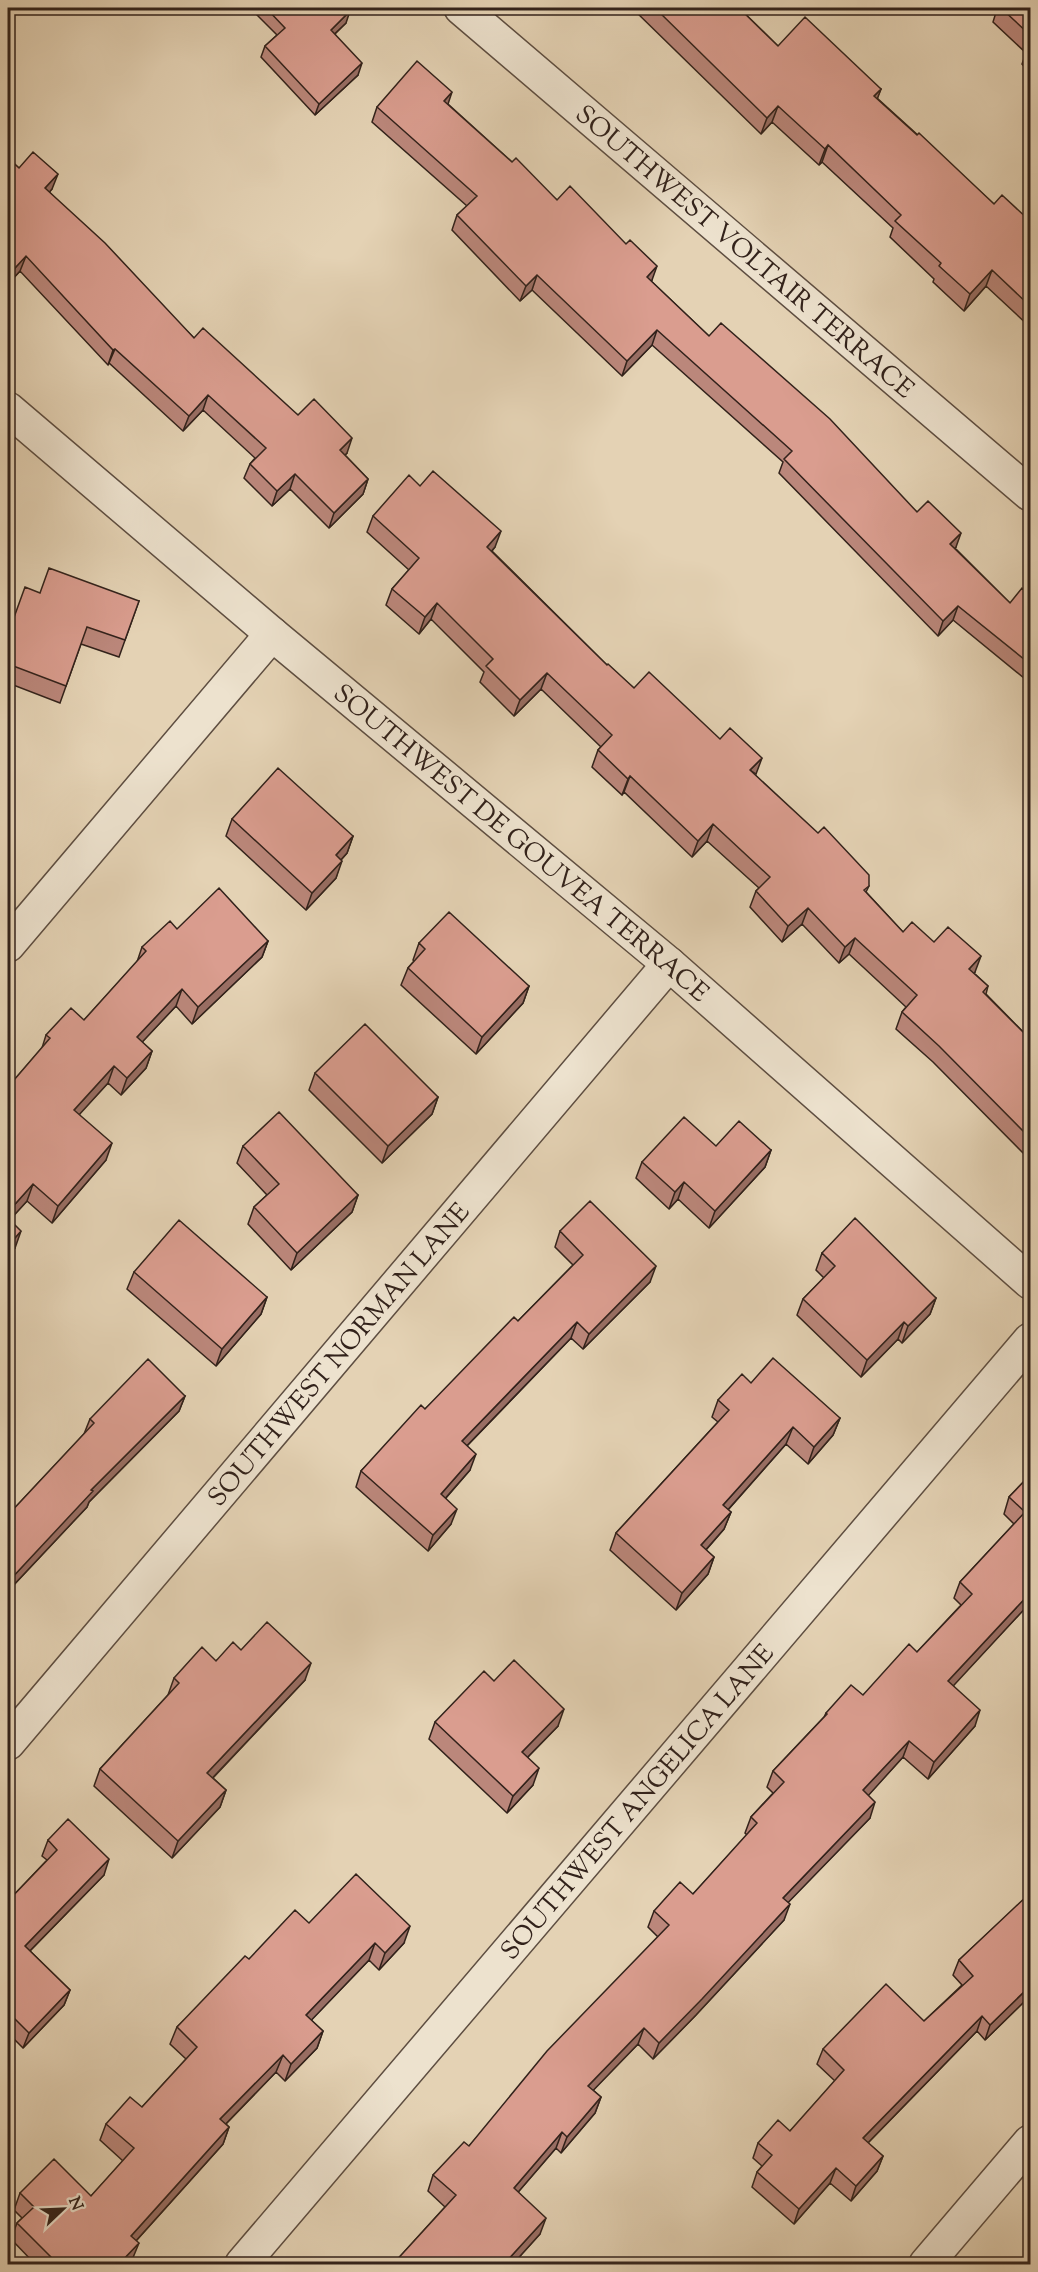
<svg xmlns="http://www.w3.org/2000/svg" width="1038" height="2272" viewBox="0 0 1038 2272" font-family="'Sorts Mill Goudy',serif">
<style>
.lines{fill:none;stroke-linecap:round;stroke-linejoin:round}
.minor-casing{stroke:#5e4e41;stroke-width:36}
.minor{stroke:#ede2ce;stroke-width:33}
.wall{fill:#bb877b;stroke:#32221b;stroke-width:1.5}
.shaded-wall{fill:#996e64;stroke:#32221b;stroke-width:1.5}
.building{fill:#da9d8f;stroke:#32221b;stroke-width:1.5}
.labels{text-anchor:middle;stroke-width:4.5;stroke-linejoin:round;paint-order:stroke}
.street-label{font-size:26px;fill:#32221b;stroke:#ede2ce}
</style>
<rect width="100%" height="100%" fill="#e4d2b4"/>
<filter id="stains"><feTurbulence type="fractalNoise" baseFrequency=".00333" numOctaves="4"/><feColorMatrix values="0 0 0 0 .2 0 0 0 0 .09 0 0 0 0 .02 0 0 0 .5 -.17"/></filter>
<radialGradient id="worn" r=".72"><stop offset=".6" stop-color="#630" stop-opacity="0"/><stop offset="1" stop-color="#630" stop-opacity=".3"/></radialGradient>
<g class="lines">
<g class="minor-casing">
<g id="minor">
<path id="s1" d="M 461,8 L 1030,494"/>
<path id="s2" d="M 8,409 L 272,634 L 669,964 L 1030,1282"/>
<path d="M 8,945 L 272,634"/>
<path id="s3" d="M 8,1743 L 669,964"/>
<path id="s4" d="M 242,2264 L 1030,1340"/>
<path d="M 926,2264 L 1030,2142"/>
</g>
</g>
<use href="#minor" class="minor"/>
</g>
<path class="wall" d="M 250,8 L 347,8 L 346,23 L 335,34 L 358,75 L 315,115 L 261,57 L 265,46 L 277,35 Z
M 632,8 L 739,8 L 778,46 L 881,89 L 877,98 L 994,204 L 1030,221 L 1030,327 L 986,286 L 964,311 L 933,282 L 934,279 L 890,237 L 893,228 L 822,162 L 819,165 L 772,122 L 761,134 Z
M 996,8 L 1030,8 L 1030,73 L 1022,64 L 1026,53 L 993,22 L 997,9 Z
M 448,104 L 512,162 L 652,280 L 651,281 L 709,336 L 917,512 L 956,547 L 955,548 L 1010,603 L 1030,595 L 1030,683 L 953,620 L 938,636 L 779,473 L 783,462 L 652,345 L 622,376 L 532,290 L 520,301 L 452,230 L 457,215 L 467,206 L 372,122 L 377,107 Z
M 8,158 L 19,168 L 52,189 L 49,192 L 194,338 L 298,415 L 347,453 L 345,455 L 368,479 L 363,494 L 329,528 L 290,489 L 272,506 L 244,478 L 250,464 L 255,458 L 203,410 L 183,431 L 109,363 L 108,365 L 20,271 L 9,283 L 8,281 Z
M 420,486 L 495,547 L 492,551 L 607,665 L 634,688 L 755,775 L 869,886 L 866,892 L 903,932 L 934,942 L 975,972 L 974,973 L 988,986 L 986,994 L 1030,1039 L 1030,1150 L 1025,1155 L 933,1062 L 896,1029 L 902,1012 L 906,1007 L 849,954 L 839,963 L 802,924 L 782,942 L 750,907 L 756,891 L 759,888 L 707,841 L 692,857 L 624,792 L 622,795 L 592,767 L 598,750 L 601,747 L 541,689 L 514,716 L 480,682 L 484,672 L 431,619 L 419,634 L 386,605 L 392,589 L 409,570 L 367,532 L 373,516 Z
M 40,593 L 139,601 L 119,657 L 81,644 L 60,703 L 8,683 L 8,634 Z
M 232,819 L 353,836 L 347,853 L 341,860 L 336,878 L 306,910 L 226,836 Z
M 177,929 L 268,941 L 262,957 L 192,1024 L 176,1006 L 142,1042 L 152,1051 L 146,1068 L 121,1095 L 108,1083 L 79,1114 L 106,1160 L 52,1223 L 27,1201 L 9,1220 L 15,1248 L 8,1256 L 8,1087 L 42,1048 L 46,1035 L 84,1020 L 137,962 L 142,947 Z
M 419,943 L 529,986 L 523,1003 L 476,1054 L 401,985 L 408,968 L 414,961 L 413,960 Z
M 315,1073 L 438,1097 L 432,1114 L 382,1163 L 309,1090 Z
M 243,1146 L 358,1195 L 352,1212 L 291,1270 L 248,1224 L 254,1207 L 267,1195 L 237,1163 Z
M 716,1146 L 771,1150 L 765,1167 L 709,1228 L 678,1199 L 669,1209 L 636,1178 L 642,1162 Z
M 560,1231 L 650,1282 L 583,1349 L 571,1338 L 467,1446 L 470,1470 L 446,1498 L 451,1524 L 428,1551 L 356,1487 L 361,1471 L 425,1409 L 518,1321 L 573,1265 L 555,1247 Z
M 822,1253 L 936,1298 L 930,1314 L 902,1343 L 898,1339 L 861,1377 L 797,1315 L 803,1299 L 824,1278 L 816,1270 Z
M 134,1272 L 267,1297 L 261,1314 L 216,1366 L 127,1289 Z
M 751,1383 L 840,1418 L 833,1435 L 808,1464 L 786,1444 L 728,1510 L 731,1512 L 724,1529 L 706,1550 L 714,1557 L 708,1574 L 676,1610 L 610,1550 L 616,1533 L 718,1422 L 712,1417 L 718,1400 Z
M 185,1396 L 179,1411 L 89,1502 L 87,1507 L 8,1591 L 8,1515 L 84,1434 L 90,1419 Z
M 1030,1475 L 1030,1603 L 953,1685 L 975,1726 L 928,1779 L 903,1757 L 868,1795 L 870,1818 L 788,1902 L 784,1920 L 696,2015 L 653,2059 L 638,2044 L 593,2090 L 601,2097 L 595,2113 L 561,2153 L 556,2148 L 518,2192 L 540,2234 L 512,2265 L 383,2265 L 394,2263 L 445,2207 L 428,2191 L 433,2175 L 469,2146 L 658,1937 L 648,1927 L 654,1911 L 693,1894 L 747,1835 L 745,1833 L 751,1817 L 773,1793 L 767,1787 L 773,1771 L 824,1717 L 826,1713 L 863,1695 L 917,1652 L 961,1605 L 954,1598 L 960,1582 L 1014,1524 L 1004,1514 L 1009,1497 Z
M 241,1650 L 305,1680 L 213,1778 L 226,1790 L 220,1807 L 172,1858 L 94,1786 L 100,1769 L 168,1695 L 174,1678 Z
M 494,1681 L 558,1726 L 528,1757 L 533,1785 L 507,1813 L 429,1739 L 435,1722 Z
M 48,1840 L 104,1875 L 30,1951 L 70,1990 L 64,2005 L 23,2048 L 8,2033 L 8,1901 L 47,1860 L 42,1856 Z
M 1030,1855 L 1030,1869 L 1027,1865 Z
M 1030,1889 L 1030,1996 L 985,2040 L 977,2031 L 868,2143 L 883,2156 L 877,2171 L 851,2201 L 830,2183 L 794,2224 L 752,2187 L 757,2172 L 762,2166 L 753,2158 L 758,2143 L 790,2131 L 835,2081 L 817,2064 L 823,2049 L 924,2021 L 962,1985 L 953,1975 L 959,1960 L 1029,1895 Z
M 309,1923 L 404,1943 L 379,1970 L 369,1960 L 311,2020 L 323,2031 L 317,2048 L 285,2081 L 276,2072 L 226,2124 L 229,2127 L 223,2144 L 136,2241 L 132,2260 L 128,2265 L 36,2265 L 11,2239 L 17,2223 L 22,2218 L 14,2210 L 20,2193 L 91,2196 L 123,2161 L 100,2140 L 106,2124 L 142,2107 L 186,2059 L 170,2044 L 177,2027 L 249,1959 Z"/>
<path class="shaded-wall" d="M 350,11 L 346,23 L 327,41 L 331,30 Z
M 362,63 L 358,75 L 315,115 L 319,104 Z
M 881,89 L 875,105 L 874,96 Z
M 452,92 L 447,107 L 444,101 Z
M 778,106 L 772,122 L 761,134 L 767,118 Z
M 828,145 L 822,162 L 819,165 L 825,149 Z
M 58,174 L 52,189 L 40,203 L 45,188 Z
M 26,256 L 20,271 L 9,283 L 15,268 Z
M 657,266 L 652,280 L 641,291 L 647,277 Z
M 992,270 L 986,286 L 964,311 L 970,294 Z
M 537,275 L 532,290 L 520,301 L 526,286 Z
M 657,330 L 652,345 L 622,376 L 627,361 Z
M 115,349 L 109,363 L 108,365 L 113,350 Z
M 208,395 L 203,410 L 183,431 L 189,416 Z
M 352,438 L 347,453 L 335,465 L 340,450 Z
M 295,474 L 290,489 L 272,506 L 277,491 Z
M 368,479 L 363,494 L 329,528 L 334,513 Z
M 501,531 L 495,547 L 481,563 L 487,547 Z
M 961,533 L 956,547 L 945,558 L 950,544 Z
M 437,603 L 431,619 L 419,634 L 425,617 Z
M 958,606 L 953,620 L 938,636 L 943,621 Z
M 547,673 L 541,689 L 514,716 L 520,700 Z
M 762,758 L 756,774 L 750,770 Z
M 630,776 L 624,792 L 622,795 L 628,779 Z
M 713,824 L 707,841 L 692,857 L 698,841 Z
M 353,836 L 347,853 L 330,872 L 336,855 Z
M 342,861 L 336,878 L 306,910 L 312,893 Z
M 808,908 L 802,924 L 782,942 L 788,926 Z
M 855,938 L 849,954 L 839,963 L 845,947 Z
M 268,941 L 262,957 L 192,1024 L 198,1007 Z
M 981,956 L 975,972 L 963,985 L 969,969 Z
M 529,986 L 523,1003 L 476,1054 L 482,1037 Z
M 182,989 L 176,1006 L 131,1054 L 137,1037 Z
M 152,1051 L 146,1068 L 121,1095 L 127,1078 Z
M 114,1066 L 108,1083 L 68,1127 L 74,1110 Z
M 438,1097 L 432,1114 L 382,1163 L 388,1146 Z
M 1030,1140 L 1030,1150 L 1025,1155 Z
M 112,1143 L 106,1160 L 52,1223 L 58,1206 Z
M 771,1150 L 765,1167 L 709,1228 L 715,1211 Z
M 684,1182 L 678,1199 L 669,1209 L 675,1192 Z
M 33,1184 L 27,1201 L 8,1222 L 8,1212 Z
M 358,1195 L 352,1212 L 291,1270 L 297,1253 Z
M 21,1231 L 15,1248 L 8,1256 L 8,1246 Z
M 656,1266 L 650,1282 L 583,1349 L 589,1334 Z
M 267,1297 L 261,1314 L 216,1366 L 222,1349 Z
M 936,1298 L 930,1314 L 902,1343 L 908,1326 Z
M 577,1322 L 571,1338 L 456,1457 L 462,1441 Z
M 904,1322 L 898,1339 L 861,1377 L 867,1360 Z
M 185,1396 L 179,1411 L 89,1502 L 87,1507 L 8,1591 L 8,1582 L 91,1490 Z
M 840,1418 L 833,1435 L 808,1464 L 814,1447 Z
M 793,1427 L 786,1444 L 717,1522 L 723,1505 Z
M 476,1454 L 470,1470 L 435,1510 L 441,1494 Z
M 457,1509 L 451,1524 L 428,1551 L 433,1535 Z
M 731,1512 L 724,1529 L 695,1562 L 701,1545 Z
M 714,1557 L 708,1574 L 676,1610 L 682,1593 Z
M 1030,1593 L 1030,1603 L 943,1697 L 948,1681 Z
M 311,1663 L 305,1680 L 201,1790 L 207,1773 Z
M 564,1709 L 558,1726 L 516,1769 L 522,1752 Z
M 980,1710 L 975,1726 L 928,1779 L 934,1762 Z
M 909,1741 L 903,1757 L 858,1807 L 863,1790 Z
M 539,1768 L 533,1785 L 507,1813 L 513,1796 Z
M 226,1790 L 220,1807 L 172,1858 L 178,1841 Z
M 875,1802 L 870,1818 L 777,1914 L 783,1898 Z
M 109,1859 L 104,1875 L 19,1962 L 25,1946 Z
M 790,1904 L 784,1920 L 696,2015 L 653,2059 L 659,2043 Z
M 410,1926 L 404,1943 L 379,1970 L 385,1953 Z
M 375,1943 L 369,1960 L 300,2032 L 306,2015 Z
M 1030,1986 L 1030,1996 L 985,2040 L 990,2025 Z
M 70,1990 L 64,2005 L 23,2048 L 29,2033 Z
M 982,2016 L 977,2031 L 858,2153 L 863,2138 Z
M 644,2028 L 638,2044 L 582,2102 L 588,2086 Z
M 323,2031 L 317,2048 L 285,2081 L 291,2064 Z
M 283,2055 L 276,2072 L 214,2136 L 220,2119 Z
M 601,2097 L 595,2113 L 561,2153 L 567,2137 Z
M 229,2127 L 223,2144 L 125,2253 L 131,2236 Z
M 562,2132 L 556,2148 L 508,2204 L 514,2188 Z
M 883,2156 L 877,2171 L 851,2201 L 856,2186 Z
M 836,2168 L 830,2183 L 794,2224 L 799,2209 Z
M 546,2218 L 540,2234 L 512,2265 L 503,2265 Z
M 139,2243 L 132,2260 L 128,2265 L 118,2265 Z"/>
<path class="building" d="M 266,8 L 347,8 L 350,11 L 331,30 L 362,63 L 319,104 L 265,46 L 285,28 Z
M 655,8 L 739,8 L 778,46 L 805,17 L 881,89 L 874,96 L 917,135 L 919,133 L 994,204 L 1002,195 L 1030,221 L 1030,306 L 992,270 L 970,294 L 939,266 L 941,263 L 895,221 L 901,215 L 828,145 L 825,149 L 778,106 L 767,118 Z
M 1001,8 L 1030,8 L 1030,35 Z
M 417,61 L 452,92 L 444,101 L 512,162 L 516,158 L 557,200 L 570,186 L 626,244 L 630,240 L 657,266 L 647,277 L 709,336 L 721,323 L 830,419 L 917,512 L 928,501 L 961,533 L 950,544 L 1010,603 L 1022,588 L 1030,595 L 1030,664 L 958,606 L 943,621 L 784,459 L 792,451 L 657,330 L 627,361 L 537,275 L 526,286 L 457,215 L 477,196 L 377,107 Z
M 33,152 L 58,174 L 45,188 L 105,243 L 194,338 L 203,328 L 298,415 L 314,399 L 352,438 L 340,450 L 368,479 L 334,513 L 295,474 L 277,491 L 250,464 L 266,448 L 208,395 L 189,416 L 115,349 L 113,350 L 26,256 L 15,268 L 8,262 L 8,158 L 19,168 Z
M 433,471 L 501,531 L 487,547 L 607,665 L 608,664 L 634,688 L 649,672 L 720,739 L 730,728 L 762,758 L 750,770 L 818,833 L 824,827 L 869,875 L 869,886 L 864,890 L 903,932 L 912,922 L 934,942 L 948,927 L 981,956 L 969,969 L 988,986 L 983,992 L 1030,1039 L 1030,1138 L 939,1046 L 902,1012 L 917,995 L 855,938 L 845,947 L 808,908 L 788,926 L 756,891 L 770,877 L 713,824 L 698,841 L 630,776 L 628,779 L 598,750 L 612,735 L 547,673 L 520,700 L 486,666 L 493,659 L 437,603 L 425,617 L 392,589 L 419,558 L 373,516 L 409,475 L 420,486 Z
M 49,568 L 139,601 L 125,640 L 87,627 L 66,686 L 8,664 L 8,634 L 25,587 L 40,593 Z
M 278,768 L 353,836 L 336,855 L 342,861 L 312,893 L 232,819 Z
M 219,888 L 268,941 L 198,1007 L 182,989 L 137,1037 L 152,1051 L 127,1078 L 114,1066 L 74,1110 L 112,1143 L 58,1206 L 33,1184 L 8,1212 L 8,1087 L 50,1038 L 46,1035 L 71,1008 L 84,1020 L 146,951 L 142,947 L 170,921 L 177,929 Z
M 449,912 L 529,986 L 482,1037 L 408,968 L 425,949 L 419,943 Z
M 365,1024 L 438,1097 L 388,1146 L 315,1073 Z
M 279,1112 L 358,1195 L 297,1253 L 254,1207 L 279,1184 L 243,1146 Z
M 684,1117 L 716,1146 L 739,1121 L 771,1150 L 715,1211 L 684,1182 L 675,1192 L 642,1162 Z
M 590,1201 L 656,1266 L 589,1334 L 577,1322 L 462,1441 L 476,1454 L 441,1494 L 457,1509 L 433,1535 L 361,1471 L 421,1405 L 425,1409 L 514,1317 L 518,1321 L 583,1255 L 560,1231 Z
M 8,1218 L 21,1231 L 8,1246 Z
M 855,1218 L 936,1298 L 908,1326 L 904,1322 L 867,1360 L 803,1299 L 835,1266 L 822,1253 Z
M 179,1220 L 267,1297 L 222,1349 L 134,1272 Z
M 773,1358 L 840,1418 L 814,1447 L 793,1427 L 723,1505 L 731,1512 L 701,1545 L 714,1557 L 682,1593 L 616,1533 L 729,1410 L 718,1400 L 742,1374 L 751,1383 Z
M 148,1359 L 185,1396 L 91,1490 L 93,1491 L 8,1582 L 8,1515 L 94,1423 L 90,1419 Z
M 1030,1475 L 1030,1593 L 948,1681 L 980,1710 L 934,1762 L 909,1741 L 863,1790 L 875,1802 L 783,1898 L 790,1904 L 702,1999 L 659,2043 L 644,2028 L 588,2086 L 601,2097 L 567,2137 L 562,2132 L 514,2188 L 546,2218 L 503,2265 L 383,2265 L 389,2258 L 394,2263 L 456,2195 L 433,2175 L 464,2142 L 469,2146 L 547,2051 L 669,1925 L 654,1911 L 680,1882 L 693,1894 L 757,1823 L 751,1817 L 784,1782 L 773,1771 L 827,1714 L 826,1713 L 851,1685 L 863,1695 L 909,1644 L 917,1652 L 972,1594 L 960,1582 L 1025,1512 L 1009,1497 Z
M 267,1622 L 311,1663 L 207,1773 L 226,1790 L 178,1841 L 100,1769 L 179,1683 L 174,1678 L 202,1647 L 216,1661 L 233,1642 L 241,1650 Z
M 514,1660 L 564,1709 L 522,1752 L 539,1768 L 513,1796 L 435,1722 L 484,1671 L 494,1681 Z
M 68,1819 L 109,1859 L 25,1946 L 70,1990 L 29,2033 L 8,2012 L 8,1901 L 57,1850 L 48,1840 Z
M 356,1874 L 410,1926 L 385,1953 L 375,1943 L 306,2015 L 323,2031 L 291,2064 L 283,2055 L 220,2119 L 229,2127 L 131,2236 L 139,2243 L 118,2265 L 59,2265 L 17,2223 L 34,2207 L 20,2193 L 54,2159 L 91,2196 L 134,2148 L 106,2124 L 130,2097 L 142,2107 L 197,2047 L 177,2027 L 245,1956 L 249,1959 L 295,1910 L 309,1923 Z
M 1030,1893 L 1030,1986 L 990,2025 L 982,2016 L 863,2138 L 883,2156 L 856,2186 L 836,2168 L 799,2209 L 757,2172 L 772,2155 L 758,2143 L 778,2120 L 790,2131 L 844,2070 L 823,2049 L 886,1984 L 924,2021 L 973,1976 L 959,1960 Z"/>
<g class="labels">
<g class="street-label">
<text dy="9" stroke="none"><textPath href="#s1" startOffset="374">SOUTHWEST VOLTAIR TERRACE</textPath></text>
<text dy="9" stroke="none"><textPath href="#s2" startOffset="672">SOUTHWEST DE GOUVEA TERRACE</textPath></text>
<text dy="9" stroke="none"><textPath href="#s3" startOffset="510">SOUTHWEST NORMAN LANE</textPath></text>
<text dy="9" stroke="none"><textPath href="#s4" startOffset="608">SOUTHWEST ANGELICA LANE</textPath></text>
</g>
</g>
<rect width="1038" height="2272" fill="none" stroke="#e4d2b4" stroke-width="30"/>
<rect x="9" y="9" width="1020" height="2254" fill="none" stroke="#32221b" stroke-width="3"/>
<rect x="15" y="15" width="1008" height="2242" fill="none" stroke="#32221b" stroke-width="1.5"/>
<g transform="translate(63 2209) rotate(67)" stroke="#ede2ce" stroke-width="4.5" paint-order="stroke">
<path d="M0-4.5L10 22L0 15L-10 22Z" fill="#32221b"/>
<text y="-9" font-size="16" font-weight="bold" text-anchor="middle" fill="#32221b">N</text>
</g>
<rect width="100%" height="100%" filter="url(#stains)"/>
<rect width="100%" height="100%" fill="url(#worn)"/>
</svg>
